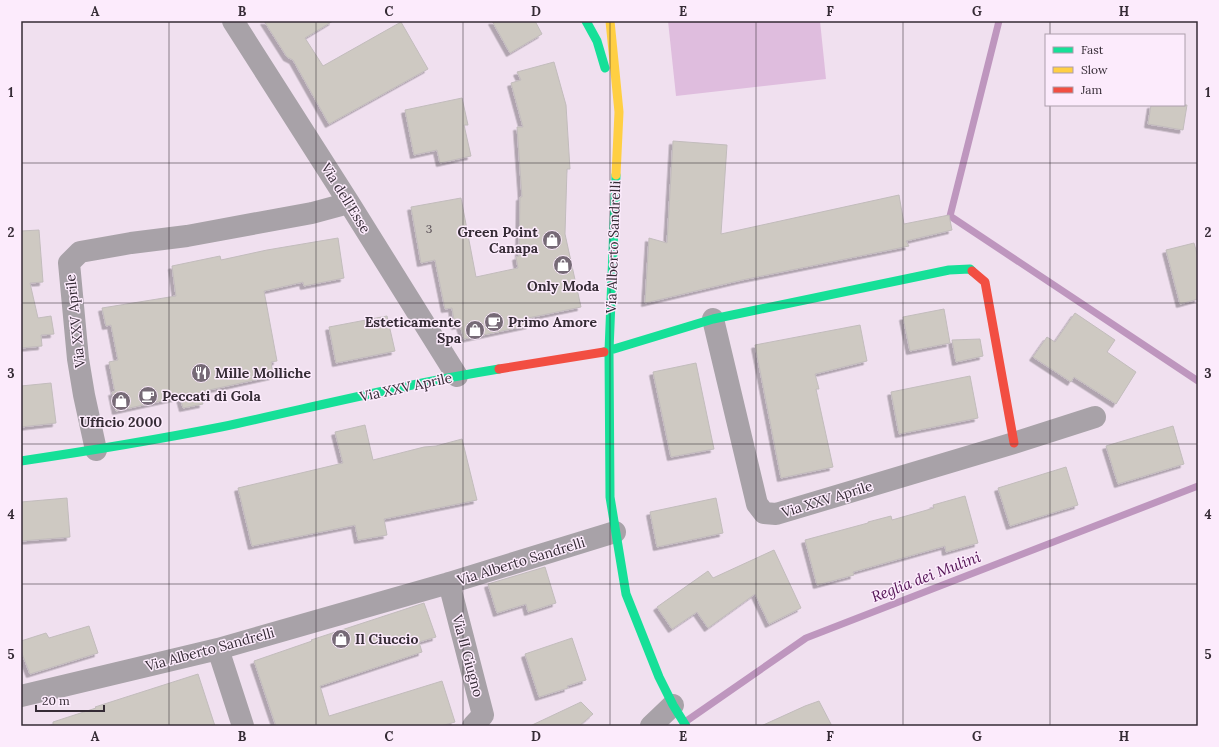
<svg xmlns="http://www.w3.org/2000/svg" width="1219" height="747" viewBox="0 0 1219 747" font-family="Lora,serif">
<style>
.green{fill:#dfbdde}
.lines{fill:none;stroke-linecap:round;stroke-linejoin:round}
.stream{stroke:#be96be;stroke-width:7}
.building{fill:#cec9c2;stroke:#c2bcbc;filter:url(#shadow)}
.street{stroke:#a8a2a8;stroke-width:22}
.fast{stroke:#16e098;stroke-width:9}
.slow{stroke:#ffcf43;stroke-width:9}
.jam{stroke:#f24e42;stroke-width:9}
.grid{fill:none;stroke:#352b35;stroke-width:1;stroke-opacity:0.55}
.labels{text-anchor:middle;stroke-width:3;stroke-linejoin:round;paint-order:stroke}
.number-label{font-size:12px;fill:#5b5258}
.street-label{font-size:14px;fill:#352b35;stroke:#fcebfc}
.poi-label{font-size:14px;font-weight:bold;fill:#352b35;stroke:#fcebfc;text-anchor:start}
.water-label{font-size:15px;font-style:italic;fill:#501052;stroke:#fcebfc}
.neatline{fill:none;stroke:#352b35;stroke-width:1.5}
.grid-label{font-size:13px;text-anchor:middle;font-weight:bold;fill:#352b35}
</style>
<defs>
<filter id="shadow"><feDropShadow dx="-3.5" dy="3.5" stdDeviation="0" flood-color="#0004"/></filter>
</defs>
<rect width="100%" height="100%" fill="#f0e0ef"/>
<path class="green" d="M 668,21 L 820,21 L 826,79 L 676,96 Z"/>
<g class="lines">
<path class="stream" d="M 999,21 L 950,216 L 1198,381
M 685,722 L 806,638 L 1198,486"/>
</g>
<path class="building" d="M 264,21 L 333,21 L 305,38 L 323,66 L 401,22 L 428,69 L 329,124 L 293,60 L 287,57 Z
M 492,21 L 535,21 L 542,34 L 510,53 Z
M 554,62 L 566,105 L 570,169 L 567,169 L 565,234 L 581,307 L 528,318 L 530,325 L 464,339 L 460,325 L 455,326 L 452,308 L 445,309 L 435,260 L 421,263 L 411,207 L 461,198 L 476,277 L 518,268 L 516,257 L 519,256 L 520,197 L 522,197 L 517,127 L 523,127 L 511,83 L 521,80 L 517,72 Z
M 462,98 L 468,125 L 464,125 L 471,156 L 440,163 L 437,150 L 414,155 L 405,110 Z
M 1151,105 L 1187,105 L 1183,130 L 1148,124 Z
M 673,141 L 727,145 L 721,234 L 899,195 L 904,224 L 949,215 L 952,230 L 906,241 L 909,246 L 742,280 L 645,303 L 649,238 L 667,243 Z
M 39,230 L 43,282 L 30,283 L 38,318 L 51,316 L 54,334 L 41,335 L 42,346 L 21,348 L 21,231 Z
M 338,238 L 344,278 L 304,286 L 303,282 L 264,291 L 277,361 L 271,362 L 273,376 L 200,392 L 203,404 L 183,408 L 180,397 L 116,411 L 112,392 L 115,392 L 109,362 L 118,360 L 111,325 L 106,326 L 102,308 L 176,296 L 172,266 L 220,256 L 221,260 L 267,250 Z
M 1194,243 L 1198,257 L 1198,299 L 1180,304 L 1166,250 Z
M 944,309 L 950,343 L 910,351 L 903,317 Z
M 1075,313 L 1115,340 L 1107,352 L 1136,372 L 1116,404 L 1074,377 L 1071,382 L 1033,357 L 1047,337 L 1055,342 Z
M 387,316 L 395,351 L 336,363 L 329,327 Z
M 860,325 L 867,361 L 815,374 L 819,389 L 816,389 L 833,467 L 781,478 L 755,345 Z
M 980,339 L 983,356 L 956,362 L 952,340 Z
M 696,363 L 714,449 L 671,457 L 653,372 Z
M 970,376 L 978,418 L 899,434 L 891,392 Z
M 51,383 L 56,423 L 21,427 L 21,386 Z
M 365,425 L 373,460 L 424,447 L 436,446 L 462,439 L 477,500 L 384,519 L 387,535 L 358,540 L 355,525 L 252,546 L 238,488 L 343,463 L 335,432 Z
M 1173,426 L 1184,464 L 1118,484 L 1106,446 Z
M 1066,467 L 1078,505 L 1010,526 L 998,488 Z
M 965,496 L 978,543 L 946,552 L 945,546 L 853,572 L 854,575 L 817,585 L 805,540 L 868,523 L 868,522 L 891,516 L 892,520 L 934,508 L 933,505 Z
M 67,498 L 70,537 L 21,541 L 21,502 Z
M 716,498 L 723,533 L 657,547 L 650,512 Z
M 774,550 L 801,608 L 769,624 L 755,594 L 708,628 L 697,612 L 672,629 L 657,607 L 708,571 L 713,578 Z
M 545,567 L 556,603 L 528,612 L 526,604 L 497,613 L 488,584 Z
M 424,603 L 436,637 L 419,642 L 422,652 L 320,686 L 329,716 L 442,681 L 455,722 L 441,726 L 276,726 L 254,661 L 312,641 L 311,640 Z
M 89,626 L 98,653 L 30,674 L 21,651 L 21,641 L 46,633 L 49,638 Z
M 572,638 L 586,680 L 567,686 L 568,688 L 539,697 L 525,654 Z
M 198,674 L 215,726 L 53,726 L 53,722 L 96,708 L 95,707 Z
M 819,701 L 832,726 L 761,726 L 805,706 Z
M 581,702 L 593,714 L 579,726 L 530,726 Z"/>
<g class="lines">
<path class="street" d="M 233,21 L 349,203 L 457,376
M 713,319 L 757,504 L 764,513 L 776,514 L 1014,443 L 1095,417
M 96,450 L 84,395 L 78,359 L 69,263 L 80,252 L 131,243 L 187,236 L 312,213 L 349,203
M 449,583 L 483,715 L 473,726
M 218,649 L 243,726
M 21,696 L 218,649 L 449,583 L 615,532
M 651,726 L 673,705"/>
<path class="fast" d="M 586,21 L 597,41 L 605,68
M 616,175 L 609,351 L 610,497 L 626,594 L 659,677 L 673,705 L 686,726
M 604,352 L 713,319 L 949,270 L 970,269 L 972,271
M 21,461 C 88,451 155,440 221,427 C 314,407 406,384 499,369"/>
<path class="slow" d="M 610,21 L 619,112 L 616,175"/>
<path class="jam" d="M 972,271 L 985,282 L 1014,443
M 499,369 L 604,352"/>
</g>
<path class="grid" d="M 169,21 L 169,726M 316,21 L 316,726M 463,21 L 463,726M 610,21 L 610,726M 756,21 L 756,726M 903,21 L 903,726M 1050,21 L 1050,35M 1050,105 L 1050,726M 21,163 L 1198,163M 21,303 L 1198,303M 21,444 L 1198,444M 21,584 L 1198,584"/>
<defs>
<g id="shop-disc" transform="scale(1)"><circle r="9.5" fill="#766a76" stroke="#fcebfc"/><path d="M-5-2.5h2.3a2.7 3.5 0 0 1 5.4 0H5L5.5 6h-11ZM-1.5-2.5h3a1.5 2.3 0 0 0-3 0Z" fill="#fff"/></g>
<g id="cafe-disc" transform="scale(1)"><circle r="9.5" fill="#766a76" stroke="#fcebfc"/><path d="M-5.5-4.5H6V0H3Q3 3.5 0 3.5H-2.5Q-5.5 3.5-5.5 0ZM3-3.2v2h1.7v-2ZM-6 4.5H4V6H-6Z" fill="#fff"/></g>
<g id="restaurant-disc" transform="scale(1)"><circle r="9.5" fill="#766a76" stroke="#fcebfc"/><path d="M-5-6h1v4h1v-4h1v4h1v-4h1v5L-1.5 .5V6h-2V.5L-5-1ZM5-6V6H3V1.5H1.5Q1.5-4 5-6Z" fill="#fff"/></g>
</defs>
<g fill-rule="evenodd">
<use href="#shop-disc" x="552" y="240"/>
<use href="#shop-disc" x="563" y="265"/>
<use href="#cafe-disc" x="494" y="322"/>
<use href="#shop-disc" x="475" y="330"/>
<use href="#restaurant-disc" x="201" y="373"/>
<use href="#cafe-disc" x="148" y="396"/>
<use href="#shop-disc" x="121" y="401"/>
<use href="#shop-disc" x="341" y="639"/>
</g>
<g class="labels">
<g class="number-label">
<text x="429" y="233">3</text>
</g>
<g class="street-label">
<text transform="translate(346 198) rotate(58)" y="5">Via dell'Esse</text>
<text transform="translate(613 247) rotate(-88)" y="5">Via Alberto Sandrelli</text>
<text transform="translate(75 321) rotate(-96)" y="5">Via XXV Aprile</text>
<text transform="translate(406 387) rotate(-12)" y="5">Via XXV Aprile</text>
<text transform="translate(827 499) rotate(-17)" y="5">Via XXV Aprile</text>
<text transform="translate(521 561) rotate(-17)" y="5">Via Alberto Sandrelli</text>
<text transform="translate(210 649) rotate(-15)" y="5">Via Alberto Sandrelli</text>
<text transform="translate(468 656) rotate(75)" y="5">Via II Giugno</text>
</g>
<g class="poi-label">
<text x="538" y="237" text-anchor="end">Green Point<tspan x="538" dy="16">Canapa</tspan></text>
<text x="563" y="291" text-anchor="middle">Only Moda</text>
<text x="461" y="327" text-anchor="end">Esteticamente<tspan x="461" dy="16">Spa</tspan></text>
<text x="508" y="327">Primo Amore</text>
<text x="215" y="378">Mille Molliche</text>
<text x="162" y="401">Peccati di Gola</text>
<text x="121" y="427" text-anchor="middle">Ufficio 2000</text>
<text x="355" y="644">Il Ciuccio</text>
</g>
<g class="water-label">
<text transform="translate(926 577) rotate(-21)" y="5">Reglia dei Mulini</text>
</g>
</g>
<rect width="1219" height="747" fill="none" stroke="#fcebfc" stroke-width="44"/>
<rect x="1045" y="34" width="140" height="72" fill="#fcebfc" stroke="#ac9eac"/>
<rect x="1053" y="47" width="20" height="6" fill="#16e098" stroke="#ac9eac"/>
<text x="1081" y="54" font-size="12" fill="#352b35">Fast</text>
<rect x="1053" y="67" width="20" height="6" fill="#ffcf43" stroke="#ac9eac"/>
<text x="1081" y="74" font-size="12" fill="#352b35">Slow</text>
<rect x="1053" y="87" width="20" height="6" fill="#f24e42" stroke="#ac9eac"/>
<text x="1081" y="94" font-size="12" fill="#352b35">Jam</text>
<path d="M36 705v6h68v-6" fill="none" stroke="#352b35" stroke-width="2"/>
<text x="42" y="705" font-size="12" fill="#352b35" stroke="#fcebfc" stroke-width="3" paint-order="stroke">20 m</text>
<rect x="22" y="22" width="1175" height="703" class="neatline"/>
<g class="grid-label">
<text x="95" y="16">A</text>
<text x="242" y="16">B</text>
<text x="389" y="16">C</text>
<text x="536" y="16">D</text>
<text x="683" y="16">E</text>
<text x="830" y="16">F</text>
<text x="977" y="16">G</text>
<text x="1124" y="16">H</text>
<text x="11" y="97">1</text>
<text x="1208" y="97">1</text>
<text x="11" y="237">2</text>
<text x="1208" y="237">2</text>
<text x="11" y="378">3</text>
<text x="1208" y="378">3</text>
<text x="11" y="519">4</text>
<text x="1208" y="519">4</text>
<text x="11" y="659">5</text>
<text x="1208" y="659">5</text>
<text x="95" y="741">A</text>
<text x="242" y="741">B</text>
<text x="389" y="741">C</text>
<text x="536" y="741">D</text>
<text x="683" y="741">E</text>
<text x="830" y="741">F</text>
<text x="977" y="741">G</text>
<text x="1124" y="741">H</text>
</g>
</svg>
